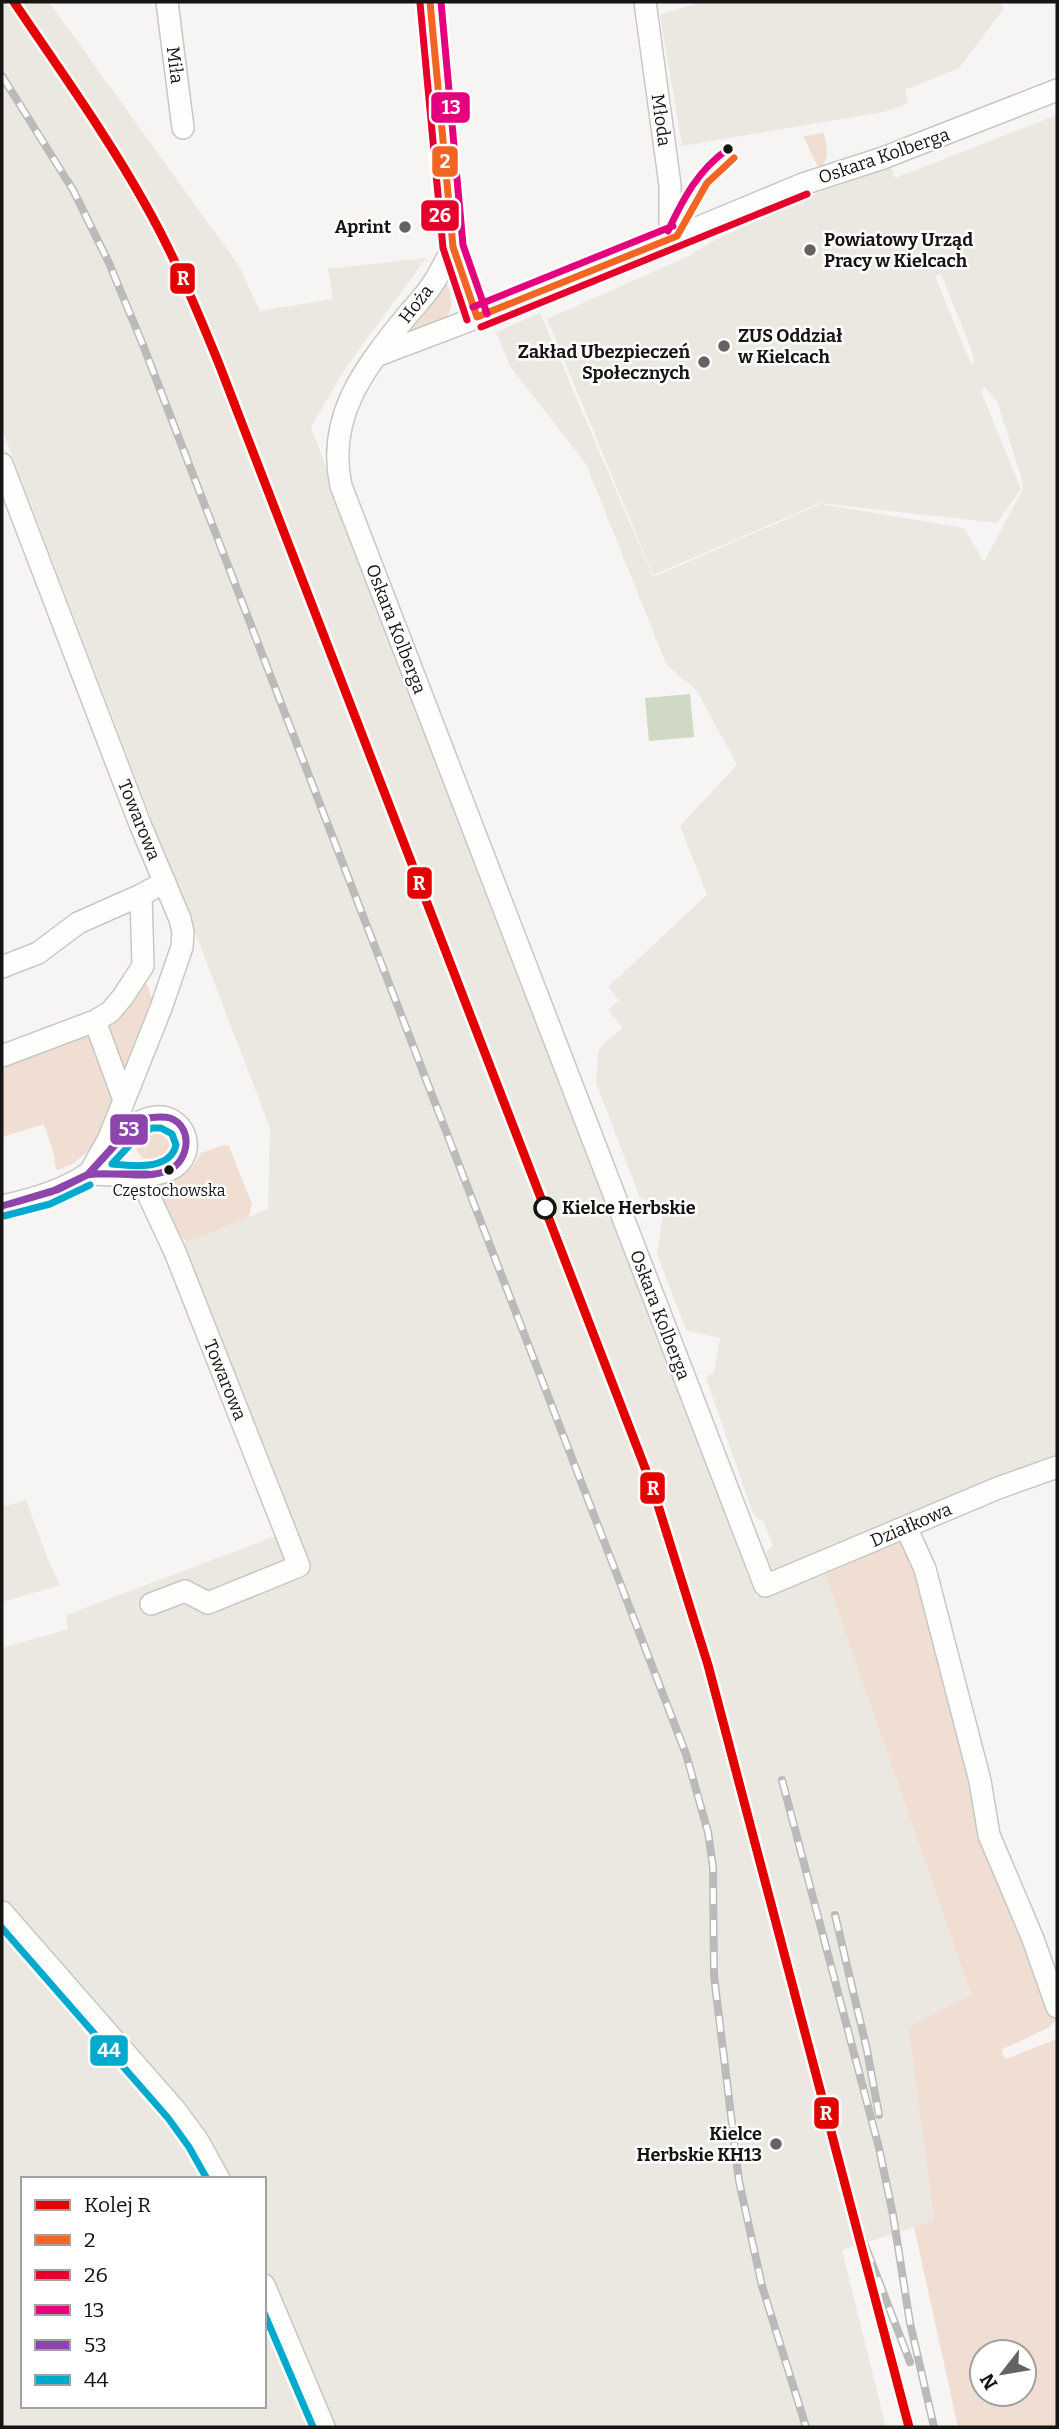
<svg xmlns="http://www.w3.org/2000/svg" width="1059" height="2429" viewBox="0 0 1059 2429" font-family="Bitter,serif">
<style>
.built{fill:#eae8e1;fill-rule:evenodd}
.green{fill:#f0ded3;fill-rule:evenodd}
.water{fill:#cfd9c3}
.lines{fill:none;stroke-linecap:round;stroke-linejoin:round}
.street-casing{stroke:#c7c7c5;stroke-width:24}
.street{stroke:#fefefd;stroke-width:21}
.rail-casing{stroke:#babab9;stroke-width:8}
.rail{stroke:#fff;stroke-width:5;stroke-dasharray:16;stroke-linecap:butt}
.bus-1-casing{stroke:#fff;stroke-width:12}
.bus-2-casing{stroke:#fff;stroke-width:12}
.bus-3-casing{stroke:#fff;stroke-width:12}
.bus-4-casing{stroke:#fff;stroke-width:12}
.bus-5-casing{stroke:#fff;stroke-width:12}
.bus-1{stroke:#f26522;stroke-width:7}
.bus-2{stroke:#e4002b;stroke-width:7}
.bus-3{stroke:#e5007d;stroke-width:7}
.bus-4{stroke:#8e44ad;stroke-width:7}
.bus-5{stroke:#00a9ce;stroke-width:7}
.rail-1-casing{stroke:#fff;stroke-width:14}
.rail-1{stroke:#e50000;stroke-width:9}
.bus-dot{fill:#161514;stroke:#fff;stroke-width:2.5}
.poi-dot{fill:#646362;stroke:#fff;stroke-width:2.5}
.stop-dot{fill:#fff;stroke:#161514;stroke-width:3.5}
.labels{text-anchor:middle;stroke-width:5;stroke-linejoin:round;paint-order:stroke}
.bus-label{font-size:16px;fill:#161514;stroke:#fff}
.street-label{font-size:18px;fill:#161514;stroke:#fff}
.poi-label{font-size:18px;font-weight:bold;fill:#161514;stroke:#fff;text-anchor:end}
.stop-label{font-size:18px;font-weight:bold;fill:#161514;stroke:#fff;text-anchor:start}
.line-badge{stroke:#fff;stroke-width:2.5}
.badge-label{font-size:19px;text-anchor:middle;font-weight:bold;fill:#fff}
</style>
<rect width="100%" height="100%" fill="#f6f5f3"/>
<path class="built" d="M 2,2 L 49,2 L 239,266 L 260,311 L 333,299 L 328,269 L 426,258 L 345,369 L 311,427 L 756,1597 L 825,1574 L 971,1996 L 908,2027 L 934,2221 L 842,2250 L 886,2427 L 2,2427 L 2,1648 L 68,1629 L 66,1615 L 281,1534 L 172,1248 L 268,1209 L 270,1128 L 2,429 ZM 23,2179 L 264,2179 L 264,2406 L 23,2406 Z
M 702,2 L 1000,2 L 1004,8 L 959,68 L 905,90 L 908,101 L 905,105 L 883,112 L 682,146 L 660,15 Z
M 1057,115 L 1057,1454 L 766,1578 L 766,1552 L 773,1545 L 763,1520 L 758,1519 L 753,1514 L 706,1378 L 714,1372 L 720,1338 L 686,1330 L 657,1254 L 664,1205 L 640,1198 L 596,1083 L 598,1052 L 604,1043 L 623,1028 L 608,1010 L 619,1000 L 608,987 L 707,895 L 680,826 L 737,765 L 697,691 L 666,664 L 586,464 L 510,366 L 496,332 L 540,313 L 653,577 L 821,504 L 964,528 L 984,562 L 1022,491 L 1023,483 L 997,401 L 985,387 L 981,391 L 1021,489 L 997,523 L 820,503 L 653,575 L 547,319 L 689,256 L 715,240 L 888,161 L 895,178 ZM 941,274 L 972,351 L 974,361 L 971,364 L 935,276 Z
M 26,1500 L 49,1562 L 60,1585 L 2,1602 L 2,1507 Z"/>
<path class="green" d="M 824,133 C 826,145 831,158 821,167 L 817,165 L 803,136 Z
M 446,281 C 452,297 455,308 443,322 L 406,334 Z
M 138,984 L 147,984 L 155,1008 L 126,1083 L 107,1032 L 111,1021 Z
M 89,1029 L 118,1099 L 103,1139 L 74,1163 L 58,1170 L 56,1169 L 54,1155 L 44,1124 L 2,1137 L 2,1062 Z
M 158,1128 L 170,1131 L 176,1146 C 172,1159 159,1164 146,1163 L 137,1151 L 136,1141 L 144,1133 Z
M 224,1145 L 229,1146 L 252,1204 L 249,1217 L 187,1242 L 174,1231 L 155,1185 L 158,1181 L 185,1171 L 193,1166 L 201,1153 Z
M 904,1540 L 919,1575 L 982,1833 L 1054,2012 L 1055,2022 L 1048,2028 L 1003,2049 L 1002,2054 L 1006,2059 L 1057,2039 L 1057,2427 L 958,2427 L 914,2227 L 934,2220 L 908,2027 L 971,1995 L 825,1574 ZM 982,2352 L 1024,2352 L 1024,2394 L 982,2394 Z"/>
<path class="water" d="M 690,694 L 694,737 L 649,741 L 645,698 Z"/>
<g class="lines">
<g class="street-casing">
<path id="street" d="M 167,2 L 183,128
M 430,2 L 453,247 L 477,317
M 645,2 L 670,185 L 670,222 L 677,236
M 453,247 C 446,260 440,273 432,285 C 424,297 414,307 405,318 C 364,369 326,417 341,486 L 765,1586 L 998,1488 L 1057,1467
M 376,356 L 536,295 L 803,184 L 883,158 L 1057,90
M 2,464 L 140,824 L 180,919 L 183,932 L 182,947 L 161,1008 L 109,1138 L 89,1174
M 2,967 L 38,953 L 78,923 L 141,895
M 95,1021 L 124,1100
M 2,1056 L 95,1021 L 110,1012 L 122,998 L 143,966 L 141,895 L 165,882
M 139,1175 L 175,1252 L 299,1566 L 208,1603 L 185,1591 L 151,1604
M 2,1206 C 30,1200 63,1191 87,1174 C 110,1159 122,1125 150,1118 C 185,1109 201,1156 169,1170 C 146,1180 113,1174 89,1174
M 906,1527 L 925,1569 L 980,1781 L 989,1835 L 1033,1939 L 1057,2007
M 2,1912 L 176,2111 L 198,2141 L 219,2179
M 264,2285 L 324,2427"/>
</g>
<use href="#street" class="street"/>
<g class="rail-casing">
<path id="rail" d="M 2,76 L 73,190 L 109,263 L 143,345 L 686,1754 L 708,1832 L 713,1867 L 714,1976 L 739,2181 L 762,2286 L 806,2427
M 782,1780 L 879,2148 L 893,2215 L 910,2323 L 934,2427
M 835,1915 L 867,2050 L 879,2115
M 846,2187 L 856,2222 L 910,2362"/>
</g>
<use href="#rail" class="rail"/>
<g class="bus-1-casing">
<path id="bus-1" d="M 430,2 L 453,247 L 477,317
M 677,236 L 707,183 L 734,158
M 477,317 L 677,236"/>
</g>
<g class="bus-2-casing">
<path id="bus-2" d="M 420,3 L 443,248 L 467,320
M 481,327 L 807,194"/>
</g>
<g class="bus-3-casing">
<path id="bus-3" d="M 441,2 L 463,245 L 487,314
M 668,231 C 683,199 698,170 728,149
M 473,307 L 673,226"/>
</g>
<g class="bus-4-casing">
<path id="bus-4" d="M 148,1118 C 155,1117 163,1116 170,1118 C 194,1127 189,1161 169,1170 C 144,1181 113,1170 87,1175 L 128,1130 Z
M 10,1204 L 51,1192 L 87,1175
M 10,1204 L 57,1190 L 87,1175
M 2,1206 L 55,1190 L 89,1174 L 129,1130
M 2,1206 L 55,1190 L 89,1174 L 148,1174"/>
</g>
<g class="bus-5-casing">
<path id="bus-5" d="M 152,1128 L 161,1128 L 172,1134 L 176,1145 C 170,1171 132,1166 112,1164 L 138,1136 Z
M 4,1216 L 50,1204 L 90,1185
M 2,1928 L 168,2118 L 189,2147 L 207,2179
M 264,2313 L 313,2427"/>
</g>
<use href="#bus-1" class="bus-1"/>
<use href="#bus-2" class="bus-2"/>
<use href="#bus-3" class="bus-3"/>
<use href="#bus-4" class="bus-4"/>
<use href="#bus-5" class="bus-5"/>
<g class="rail-1-casing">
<path id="rail-1" d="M 14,2 C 59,69 106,134 145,204 C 174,255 197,310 219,364 L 652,1486 L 708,1665 L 909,2427"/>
</g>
<use href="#rail-1" class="rail-1"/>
</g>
<g class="bus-dot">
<circle cx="728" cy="149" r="6"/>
<circle cx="169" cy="1170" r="6"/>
</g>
<g class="poi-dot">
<circle cx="405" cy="227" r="7"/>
<circle cx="810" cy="250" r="7"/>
<circle cx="724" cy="346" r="7"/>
<circle cx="704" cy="362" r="7"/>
<circle cx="776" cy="2144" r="7"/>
</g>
<circle class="stop-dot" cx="545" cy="1208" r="10"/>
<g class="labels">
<g class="bus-label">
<text x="169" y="1196">Częstochowska</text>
</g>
<g class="street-label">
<text transform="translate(175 65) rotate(83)" y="6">Miła</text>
<text transform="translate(661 120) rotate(82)" y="6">Młoda</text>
<text transform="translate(884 156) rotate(-19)" y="6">Oskara Kolberga</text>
<text transform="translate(416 304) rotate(-52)" y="6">Hoża</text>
<text transform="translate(396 629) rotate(69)" y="6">Oskara Kolberga</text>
<text transform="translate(139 820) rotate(68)" y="6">Towarowa</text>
<text transform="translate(660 1315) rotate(69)" y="6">Oskara Kolberga</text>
<text transform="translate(225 1380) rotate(68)" y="6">Towarowa</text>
<text transform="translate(911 1525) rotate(-23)" y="6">Działkowa</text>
</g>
<g class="poi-label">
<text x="391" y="233">Aprint</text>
<text x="824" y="246" text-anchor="start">Powiatowy Urząd<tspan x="824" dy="21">Pracy w Kielcach</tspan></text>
<text x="738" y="342" text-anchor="start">ZUS Oddział<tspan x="738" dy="21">w Kielcach</tspan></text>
<text x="690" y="358">Zakład Ubezpieczeń<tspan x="690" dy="21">Społecznych</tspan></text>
<text x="762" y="2140">Kielce<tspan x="762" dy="21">Herbskie KH13</tspan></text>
</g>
<g class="stop-label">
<text x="562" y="1214">Kielce Herbskie</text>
</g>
</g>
<g class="line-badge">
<rect x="430" y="91" width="41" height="33" rx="7" fill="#e5007d"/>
<rect x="431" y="145" width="28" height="33" rx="7" fill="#f26522"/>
<rect x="420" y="199" width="40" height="33" rx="7" fill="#e4002b"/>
<rect x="169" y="262" width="27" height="33" rx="7" fill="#e50000"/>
<rect x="406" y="866" width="27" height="34" rx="7" fill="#e50000"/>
<rect x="109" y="1113" width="40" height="33" rx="7" fill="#8e44ad"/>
<rect x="639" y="1471" width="27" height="34" rx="7" fill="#e50000"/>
<rect x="89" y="2034" width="40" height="33" rx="7" fill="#00a9ce"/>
<rect x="813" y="2096" width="27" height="34" rx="7" fill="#e50000"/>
</g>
<g class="badge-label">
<text x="451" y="114">13</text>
<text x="445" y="168">2</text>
<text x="440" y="222">26</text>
<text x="183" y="285">R</text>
<text x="419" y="890">R</text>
<text x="129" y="1136">53</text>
<text x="653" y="1495">R</text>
<text x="109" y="2057">44</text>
<text x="826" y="2120">R</text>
</g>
<rect width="1059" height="2429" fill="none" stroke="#161514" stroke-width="7"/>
<rect x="21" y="2177" width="245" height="231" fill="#ffffff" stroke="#a2a1a1" stroke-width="2"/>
<rect x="35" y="2200" width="35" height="10" fill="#e50000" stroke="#a2a1a1" stroke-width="2"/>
<text x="84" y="2212" font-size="21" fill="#161514">Kolej R</text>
<rect x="35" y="2235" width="35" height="10" fill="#f26522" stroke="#a2a1a1" stroke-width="2"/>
<text x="84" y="2247" font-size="21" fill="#161514">2</text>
<rect x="35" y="2270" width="35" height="10" fill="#e4002b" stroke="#a2a1a1" stroke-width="2"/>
<text x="84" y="2282" font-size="21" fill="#161514">26</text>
<rect x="35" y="2305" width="35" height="10" fill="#e5007d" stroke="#a2a1a1" stroke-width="2"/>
<text x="84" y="2317" font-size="21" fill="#161514">13</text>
<rect x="35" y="2340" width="35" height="10" fill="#8e44ad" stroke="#a2a1a1" stroke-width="2"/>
<text x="84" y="2352" font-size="21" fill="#161514">53</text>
<rect x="35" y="2375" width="35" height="10" fill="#00a9ce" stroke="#a2a1a1" stroke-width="2"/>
<text x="84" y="2387" font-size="21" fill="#161514">44</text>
<g transform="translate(1003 2373) rotate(239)"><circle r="33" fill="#ffffff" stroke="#a2a1a1" stroke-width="2"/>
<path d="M0-5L12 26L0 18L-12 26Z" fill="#646362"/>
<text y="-10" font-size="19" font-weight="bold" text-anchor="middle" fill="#161514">N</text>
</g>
</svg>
